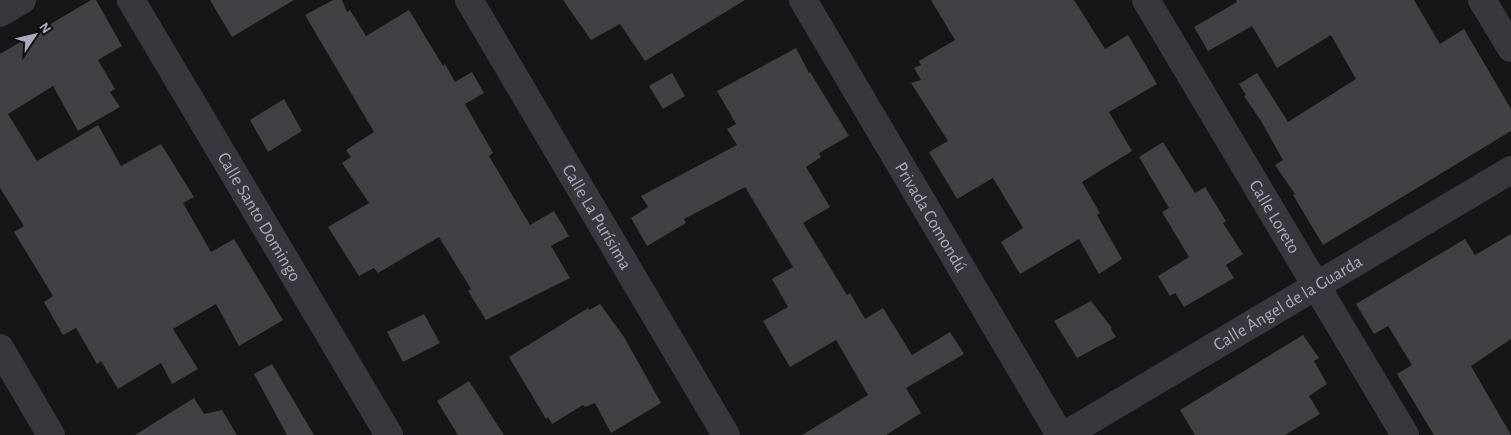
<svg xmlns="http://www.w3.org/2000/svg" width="1511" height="435" viewBox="0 0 1511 435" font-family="'Alegreya Sans',sans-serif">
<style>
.building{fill:#404145}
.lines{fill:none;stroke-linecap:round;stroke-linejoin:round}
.street{stroke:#37383d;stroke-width:28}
.labels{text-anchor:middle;stroke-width:4.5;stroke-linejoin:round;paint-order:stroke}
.street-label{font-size:18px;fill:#a8adb8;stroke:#111113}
</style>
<rect width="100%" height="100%" fill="#161618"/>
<path class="building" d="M 91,0 L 96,0 L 122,46 L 98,60 L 115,89 L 110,92 L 120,107 L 78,131 L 53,86 L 8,114 L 37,161 L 98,125 L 121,166 L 161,144 L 194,197 L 183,203 L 211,252 L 234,239 L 283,320 L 239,346 L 216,304 L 173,329 L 198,369 L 172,384 L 161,363 L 118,389 L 101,361 L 97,364 L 76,328 L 63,335 L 44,302 L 53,296 L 14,232 L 24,226 L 0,188 L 0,54 Z
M 210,0 L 294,0 L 232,37 Z
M 333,0 L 342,0 L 347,12 L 350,10 L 366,36 L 409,10 L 443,66 L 445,64 L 455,82 L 472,72 L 484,93 L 465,104 L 493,153 L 489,156 L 530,225 L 554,211 L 569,236 L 551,246 L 570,278 L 486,320 L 468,291 L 471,289 L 439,237 L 378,273 L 374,268 L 359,276 L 328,227 L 369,203 L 342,163 L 351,157 L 346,150 L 374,132 L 305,15 Z
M 563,0 L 745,0 L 645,61 L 620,24 L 591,40 Z
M 931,0 L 1074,0 L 1105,49 L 1128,35 L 1157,84 L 1109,112 L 1132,151 L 1082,182 L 1100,213 L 1097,215 L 1122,259 L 1099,274 L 1079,239 L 1020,274 L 1001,242 L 1023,228 L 993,178 L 957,199 L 929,152 L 948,141 L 911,83 L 921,80 L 914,68 L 921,65 L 919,61 L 955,40 Z
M 1236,0 L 1414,0 L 1440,44 L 1464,29 L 1511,109 L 1511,131 L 1323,245 L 1293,195 L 1295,194 L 1275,165 L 1283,160 L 1261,121 L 1244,96 L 1246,95 L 1239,84 L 1257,73 L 1288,122 L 1356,79 L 1331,35 L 1277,68 L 1252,26 L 1208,51 L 1194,27 L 1237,2 Z
M 796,48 L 809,73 L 810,72 L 849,136 L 819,153 L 821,157 L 806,167 L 830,207 L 803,223 L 847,295 L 850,293 L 865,319 L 883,308 L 912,355 L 950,332 L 964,354 L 906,388 L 921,413 L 886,435 L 802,435 L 868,395 L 836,340 L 790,367 L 763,321 L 788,307 L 772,279 L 793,267 L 745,187 L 684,219 L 686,223 L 647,246 L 631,218 L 648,207 L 641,196 L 737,145 L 727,129 L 736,124 L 717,91 Z
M 672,73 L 685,96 L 663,109 L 649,86 Z
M 284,99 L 302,131 L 268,152 L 250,120 Z
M 1163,142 L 1195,193 L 1205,187 L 1226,221 L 1223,223 L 1243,254 L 1226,265 L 1234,278 L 1184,307 L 1175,293 L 1170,296 L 1158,276 L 1189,257 L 1162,212 L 1169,208 L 1139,157 Z
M 1511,234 L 1511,339 L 1471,366 L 1511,435 L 1434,435 L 1397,374 L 1412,365 L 1388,326 L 1374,334 L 1356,304 L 1465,239 L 1475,255 Z
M 1091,301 L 1112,328 L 1111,329 L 1116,337 L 1077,358 L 1054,321 Z
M 600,304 L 624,337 L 661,403 L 611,433 L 595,403 L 585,407 L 583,405 L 552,424 L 548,417 L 546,419 L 509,357 L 588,308 L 589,310 Z
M 424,314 L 440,343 L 403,362 L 387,332 Z
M 1303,335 L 1319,358 L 1314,361 L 1327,384 L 1309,396 L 1320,414 L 1285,435 L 1195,435 L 1180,410 Z
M 272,364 L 314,435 L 287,435 L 254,374 Z
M 469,381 L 504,435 L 458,435 L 437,401 Z
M 194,398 L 204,414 L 222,410 L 237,435 L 135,435 Z"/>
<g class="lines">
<g class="street">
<path id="s1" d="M 131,0 L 389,435"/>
<path id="s2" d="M 469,0 L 726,435"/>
<path id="s3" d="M 803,0 L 1060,435"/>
<path id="s4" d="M 1146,0 L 1405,435"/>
<path d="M 1482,0 L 1511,48"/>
<path d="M 0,13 L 22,0"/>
<path d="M 0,348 L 51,435"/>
<path id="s5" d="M 1065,435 L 1511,170"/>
</g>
</g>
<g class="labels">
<g class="street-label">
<text dy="6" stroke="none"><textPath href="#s4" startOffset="252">Calle Loreto</textPath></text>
<text dy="6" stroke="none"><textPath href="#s1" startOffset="252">Calle Santo Domingo</textPath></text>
<text dy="6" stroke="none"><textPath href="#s2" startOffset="252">Calle La Purísima</textPath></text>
<text dy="6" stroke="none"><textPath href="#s3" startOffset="252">Privada Comondú</textPath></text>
<text dy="6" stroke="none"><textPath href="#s5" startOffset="259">Calle Ángel de la Guarda</textPath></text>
</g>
</g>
<g transform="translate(35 35) rotate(55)" stroke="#111113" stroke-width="4" paint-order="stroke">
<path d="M0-4L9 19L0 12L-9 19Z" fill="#a8adb8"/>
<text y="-8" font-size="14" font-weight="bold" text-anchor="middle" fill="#a8adb8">N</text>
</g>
</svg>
